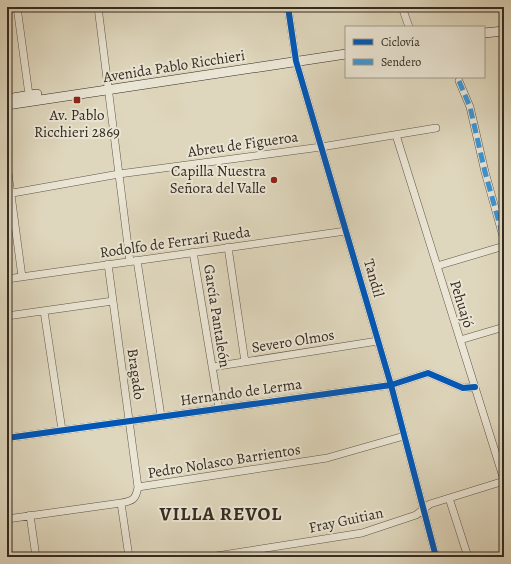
<svg xmlns="http://www.w3.org/2000/svg" width="511" height="564" viewBox="0 0 511 564" font-family="Alegreya,serif">
<style>
.lines{fill:none;stroke-linecap:round;stroke-linejoin:round}
.street-casing{stroke:#5f5648;stroke-width:8}
.secondary-casing{stroke:#342b21;stroke-width:10}
.street{stroke:#eae5d4;stroke-width:7}
.secondary{stroke:#eae5d4;stroke-width:9}
.quiet{stroke:#3d96d5;stroke-width:5;stroke-dasharray:10 5;stroke-linecap:butt}
.cycleway-casing{stroke:#eae5d4;stroke-width:8}
.cycleway{stroke:#0057b8;stroke-width:6}
.poi-dot{fill:#8f2418;stroke:#eae5d4;stroke-width:1.5}
.labels{text-anchor:middle;stroke-width:4;stroke-linejoin:round;paint-order:stroke}
.street-label{font-size:15px;fill:#342b21;stroke:#eae5d4}
.poi-label{font-size:15px;fill:#342b21;stroke:#eae5d4}
.district-label{font-size:19px;font-weight:bold;letter-spacing:1px;fill:#342b21;stroke:#eae5d4}
</style>
<rect width="100%" height="100%" fill="#dfd7bd"/>
<filter id="stains"><feTurbulence type="fractalNoise" baseFrequency=".005" numOctaves="4"/><feColorMatrix values="0 0 0 0 .2 0 0 0 0 .09 0 0 0 0 .02 0 0 0 .5 -.17"/></filter>
<radialGradient id="worn" r=".72"><stop offset=".6" stop-color="#630" stop-opacity="0"/><stop offset="1" stop-color="#630" stop-opacity=".3"/></radialGradient>
<g class="lines">
<g class="street-casing">
<path id="street" d="M 17,7 L 29,95
M 98,7 L 130,262
M 288,7 L 296,61 L 391,385 L 436,557
M 402,7 L 409,27
M 459,81 L 470,107 L 485,172 L 504,240
M 396,135 L 504,480
M 7,165 L 22,277
M 7,194 L 119,174 L 321,147 L 436,128
M 228,247 L 245,362
M 193,252 L 219,408
M 137,260 L 161,416
M 437,266 L 504,246
M 7,279 L 346,231
M 44,311 L 62,430
M 7,316 L 113,301
M 460,340 L 504,327
M 212,367 L 378,341
M 7,438 L 391,385 L 428,373 L 463,388 L 475,387
M 138,487 L 327,458 L 404,436
M 449,498 L 468,557
M 121,503 L 129,557
M 30,515 L 36,557
M 7,519 L 121,503 C 133,501 136,499 138,487 L 108,264
M 210,557 L 362,533 L 416,515 L 430,504 L 504,481"/>
</g>
<g class="secondary-casing">
<path id="secondary" d="M 484,33 L 504,31
M 7,99 L 37,94
M 7,105 L 346,54"/>
</g>
<use href="#street" class="street"/>
<use href="#secondary" class="secondary"/>
<path class="quiet" d="M 459,81 L 470,107 L 485,172 L 504,240"/>
<g class="cycleway-casing">
<path id="cycleway" d="M 288,7 L 296,61 L 391,385 L 436,557
M 7,438 L 391,385 L 428,373 L 463,388 L 475,387"/>
</g>
<use href="#cycleway" class="cycleway"/>
</g>
<g class="poi-dot">
<rect x="73" y="96" width="8" height="8" rx="2"/>
<circle cx="274" cy="180" r="4"/>
</g>
<g class="labels">
<g class="street-label">
<text transform="translate(174 66) rotate(-9)" y="5">Avenida Pablo Ricchieri</text>
<text transform="translate(243 144) rotate(-8)" y="5">Abreu de Figueroa</text>
<text transform="translate(175 242) rotate(-8)" y="5">Rodolfo de Ferrari Rueda</text>
<text transform="translate(374 278) rotate(74)" y="5">Tandil</text>
<text transform="translate(462 304) rotate(73)" y="5">Pehuajó</text>
<text transform="translate(217 316) rotate(81)" y="5">García Pantaleón</text>
<text transform="translate(293 341) rotate(-9)" y="5">Severo Olmos</text>
<text transform="translate(136 374) rotate(82)" y="5">Bragado</text>
<text transform="translate(241 392) rotate(-8)" y="5">Hernando de Lerma</text>
<text transform="translate(224 461) rotate(-9)" y="5">Pedro Nolasco Barrientos</text>
<text transform="translate(346 520) rotate(-12)" y="5">Fray Guitian</text>
</g>
<g class="poi-label">
<text x="77" y="120">Av. Pablo<tspan x="77" dy="17">Ricchieri 2869</tspan></text>
<text x="266" y="176" text-anchor="end">Capilla Nuestra<tspan x="266" dy="17">Señora del Valle</tspan></text>
</g>
<g class="district-label">
<text x="221" y="520">VILLA REVOL</text>
</g>
</g>
<rect width="511" height="564" fill="none" stroke="#dfd7bd" stroke-width="24"/>
<rect x="8" y="8" width="495" height="548" fill="none" stroke="#342b21" stroke-width="2"/>
<rect x="12" y="12" width="487" height="540" fill="none" stroke="#342b21"/>
<rect x="345" y="26" width="140" height="52" fill="#eae5d4" stroke="#a19b8c"/>
<rect x="353" y="39" width="20" height="6" fill="#0057b8" stroke="#a19b8c"/>
<text x="381" y="46" font-size="12" fill="#342b21">Ciclovía</text>
<rect x="353" y="59" width="20" height="6" fill="#3d96d5" stroke="#a19b8c"/>
<text x="381" y="66" font-size="12" fill="#342b21">Sendero</text>
<rect width="100%" height="100%" filter="url(#stains)"/>
<rect width="100%" height="100%" fill="url(#worn)"/>
</svg>
